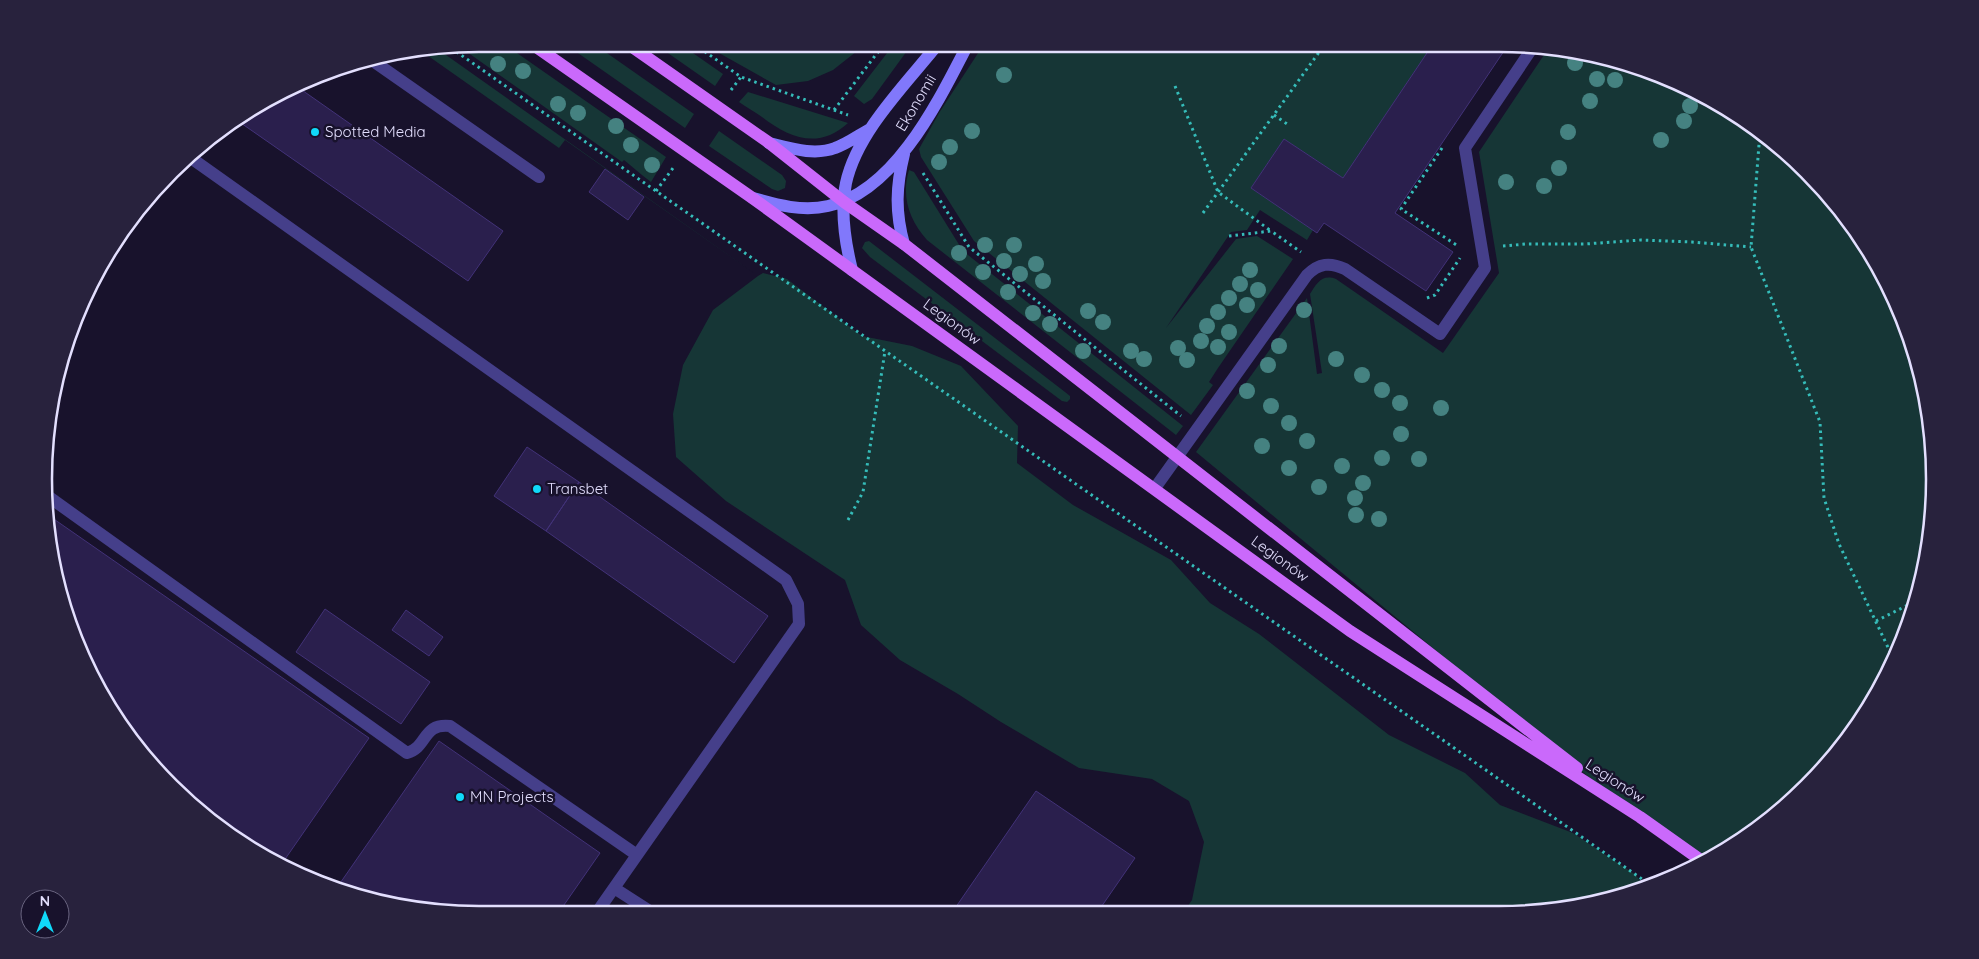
<svg xmlns="http://www.w3.org/2000/svg" width="1979" height="959" viewBox="0 0 1979 959" font-family="Quicksand,sans-serif">
<style>
.green{fill:#163636}
.building{fill:#2a1f4d;stroke:#423278}
.lines{fill:none;stroke-linecap:round;stroke-linejoin:round}
.path{stroke:#35bcb9;stroke-width:3;stroke-dasharray:2.5 4;stroke-linecap:butt}
.lane{stroke:#453f8a;stroke-width:12}
.secondary{stroke:#8178fb;stroke-width:12}
.primary{stroke:#ca69fb;stroke-width:12}
.tree{fill:#458281}
.poi-dot{fill:#10d9f9;stroke:#18122c;stroke-width:2}
.labels{text-anchor:middle;stroke-width:5;stroke-linejoin:round;paint-order:stroke}
.street-label{font-size:15px;fill:#e3dffe;stroke:#18122c}
.poi-label{font-size:15px;fill:#e3dffe;stroke:#18122c;text-anchor:start}
.rim{fill:none;stroke:#e3dffe;stroke-width:2.5}
</style>
<rect width="100%" height="100%" fill="#18122c"/>
<path class="green" d="M 480,44 L 504,44 L 666,157 L 651,182 C 641,175 633,167 624,160 L 622,162 L 460,47 Z
M 565,44 L 594,44 L 694,114 L 685,128 Z
M 655,44 L 680,44 L 723,74 L 715,86 Z
M 703,44 L 866,44 L 833,70 L 808,81 L 776,85 Z
M 894,44 L 912,44 L 872,99 L 864,104 L 854,96 Z
M 984,44 L 1433,44 L 1343,178 L 1284,139 L 1251,188 L 1313,230 L 1307,240 L 1260,210 L 1247,230 L 1231,232 L 1166,328 L 1236,239 L 1257,236 L 1293,259 L 1218,368 L 1209,382 L 1213,385 L 1191,415 L 974,241 L 921,157 L 919,149 L 939,113 Z
M 1548,49 L 1585,52 L 1667,77 L 1742,117 L 1808,172 L 1862,238 L 1902,313 L 1927,395 L 1935,480 L 1927,565 L 1902,647 L 1845,745 L 1765,825 L 1703,861 L 1613,797 L 1196,452 L 1307,298 L 1317,374 L 1322,373 L 1310,294 C 1317,283 1322,274 1336,279 L 1443,353 L 1499,273 L 1479,152 Z
M 439,50 L 758,276 L 763,273 L 787,279 L 862,336 L 912,346 L 961,366 L 1018,426 L 1017,463 L 1073,505 L 1171,560 L 1210,603 L 1259,634 L 1389,735 L 1465,773 L 1500,805 L 1573,833 L 1636,875 L 1645,888 L 1557,911 L 1183,913 L 1192,900 L 1204,842 L 1189,801 L 1152,779 L 1079,768 L 1001,722 L 958,694 L 900,660 L 861,625 L 845,580 L 726,501 L 676,457 L 673,414 L 683,365 L 713,310 L 758,276 L 565,140 L 559,148 L 424,53 Z
M 748,92 L 848,123 C 819,150 789,138 762,117 C 755,112 746,107 739,102 Z
M 719,131 L 782,175 L 786,181 L 785,188 L 778,191 L 772,189 L 709,146 Z
M 909,170 L 914,172 L 963,251 L 1183,426 L 1176,435 L 927,240 C 909,220 901,196 909,170 Z
M 869,241 L 1065,392 L 1070,396 L 1070,399 L 1067,402 L 1062,401 L 870,257 L 862,248 L 865,242 Z"/>
<path class="building" d="M 1433,44 L 1508,45 L 1395,213 L 1453,252 L 1426,291 L 1324,223 L 1317,233 L 1251,188 L 1284,139 L 1343,178 Z
M 299,88 L 503,231 L 468,281 L 238,121 Z
M 605,169 L 644,197 L 628,220 L 589,192 Z
M 527,447 L 579,482 L 546,531 L 494,496 Z
M 579,482 L 768,616 L 734,663 L 546,531 Z
M 48,515 L 369,738 L 281,865 L 237,842 L 172,788 L 89,672 L 47,536 Z
M 325,609 L 430,682 L 401,724 L 296,652 Z
M 406,610 L 443,637 L 429,656 L 392,630 Z
M 439,741 L 600,853 L 557,915 L 479,915 L 394,907 L 336,889 Z
M 1036,791 L 1135,858 L 1097,913 L 951,914 Z"/>
<g class="lines">
<path class="path" d="M 694,44 L 741,77 L 848,115
M 451,48 L 1652,886
M 1175,86 L 1218,192 L 1271,231
M 731,90 L 741,77
M 834,110 L 884,44
M 1274,115 L 1290,126
M 1760,132 L 1751,247 L 1820,422 L 1824,498 L 1839,544 L 1894,660
M 1442,148 L 1401,209 L 1458,246
M 923,173 L 969,247 L 1181,416
M 656,191 L 673,168
M 1203,213 L 1325,44
M 1229,236 L 1271,231 L 1301,252
M 1503,246 L 1526,244 L 1585,244 L 1641,240 L 1692,242 L 1751,247
M 1427,298 L 1435,295 L 1460,258
M 848,520 L 863,492 L 885,351
M 1876,621 L 1916,601"/>
<path class="lane" d="M 373,61 L 539,177
M 191,158 L 786,580 L 798,604 L 799,624 L 595,915
M 1155,488 L 1307,275 C 1319,263 1330,262 1345,269 L 1440,334 L 1485,268 L 1465,148 L 1533,47
M 49,497 L 407,753 C 428,747 422,723 450,726 L 637,855
M 614,888 L 656,915"/>
<path class="secondary" d="M 769,143 C 790,148 814,156 835,148 C 847,144 859,135 870,129
M 753,198 C 777,205 803,212 828,206 C 895,192 939,100 968,44
M 904,244 C 895,212 896,186 904,154
M 852,270 C 845,242 840,211 846,183 C 857,132 906,84 938,44"/>
<path class="primary" d="M 532,44 L 751,197 L 1350,631 L 1640,817 L 1702,861
M 628,44 L 768,142 L 844,202 L 904,244 L 1577,768"/>
</g>
<g class="tree">
<circle cx="1575" cy="63" r="8"/>
<circle cx="498" cy="64" r="8"/>
<circle cx="523" cy="71" r="8"/>
<circle cx="1004" cy="75" r="8"/>
<circle cx="1597" cy="79" r="8"/>
<circle cx="1615" cy="80" r="8"/>
<circle cx="1590" cy="101" r="8"/>
<circle cx="558" cy="104" r="8"/>
<circle cx="1690" cy="106" r="8"/>
<circle cx="578" cy="113" r="8"/>
<circle cx="1684" cy="121" r="8"/>
<circle cx="616" cy="126" r="8"/>
<circle cx="972" cy="131" r="8"/>
<circle cx="1568" cy="132" r="8"/>
<circle cx="1661" cy="140" r="8"/>
<circle cx="631" cy="145" r="8"/>
<circle cx="950" cy="147" r="8"/>
<circle cx="939" cy="162" r="8"/>
<circle cx="652" cy="165" r="8"/>
<circle cx="1559" cy="168" r="8"/>
<circle cx="1506" cy="182" r="8"/>
<circle cx="1544" cy="186" r="8"/>
<circle cx="985" cy="245" r="8"/>
<circle cx="1014" cy="245" r="8"/>
<circle cx="959" cy="253" r="8"/>
<circle cx="1004" cy="261" r="8"/>
<circle cx="1036" cy="264" r="8"/>
<circle cx="1250" cy="270" r="8"/>
<circle cx="983" cy="272" r="8"/>
<circle cx="1020" cy="274" r="8"/>
<circle cx="1043" cy="281" r="8"/>
<circle cx="1240" cy="284" r="8"/>
<circle cx="1258" cy="290" r="8"/>
<circle cx="1008" cy="292" r="8"/>
<circle cx="1229" cy="298" r="8"/>
<circle cx="1247" cy="305" r="8"/>
<circle cx="1304" cy="310" r="8"/>
<circle cx="1088" cy="311" r="8"/>
<circle cx="1218" cy="312" r="8"/>
<circle cx="1033" cy="313" r="8"/>
<circle cx="1103" cy="322" r="8"/>
<circle cx="1050" cy="324" r="8"/>
<circle cx="1207" cy="326" r="8"/>
<circle cx="1229" cy="332" r="8"/>
<circle cx="1201" cy="341" r="8"/>
<circle cx="1279" cy="346" r="8"/>
<circle cx="1218" cy="347" r="8"/>
<circle cx="1178" cy="348" r="8"/>
<circle cx="1083" cy="351" r="8"/>
<circle cx="1131" cy="351" r="8"/>
<circle cx="1144" cy="359" r="8"/>
<circle cx="1336" cy="359" r="8"/>
<circle cx="1187" cy="360" r="8"/>
<circle cx="1268" cy="365" r="8"/>
<circle cx="1362" cy="375" r="8"/>
<circle cx="1382" cy="390" r="8"/>
<circle cx="1247" cy="391" r="8"/>
<circle cx="1400" cy="403" r="8"/>
<circle cx="1271" cy="406" r="8"/>
<circle cx="1441" cy="408" r="8"/>
<circle cx="1289" cy="423" r="8"/>
<circle cx="1401" cy="434" r="8"/>
<circle cx="1307" cy="441" r="8"/>
<circle cx="1262" cy="446" r="8"/>
<circle cx="1382" cy="458" r="8"/>
<circle cx="1419" cy="459" r="8"/>
<circle cx="1342" cy="466" r="8"/>
<circle cx="1289" cy="468" r="8"/>
<circle cx="1363" cy="483" r="8"/>
<circle cx="1319" cy="487" r="8"/>
<circle cx="1355" cy="498" r="8"/>
<circle cx="1356" cy="515" r="8"/>
<circle cx="1379" cy="519" r="8"/>
</g>
<g class="poi-dot">
<circle cx="315" cy="132" r="5"/>
<circle cx="537" cy="489" r="5"/>
<circle cx="460" cy="797" r="5"/>
</g>
<g class="labels">
<g class="street-label">
<text transform="translate(916 103) rotate(-59)" y="5">Ekonomii</text>
<text transform="translate(952 322) rotate(36)" y="5">Legionów</text>
<text transform="translate(1280 559) rotate(36)" y="5">Legionów</text>
<text transform="translate(1615 781) rotate(33)" y="5">Legionów</text>
</g>
<g class="poi-label">
<text x="325" y="137">Spotted Media</text>
<text x="547" y="494">Transbet</text>
<text x="470" y="802">MN Projects</text>
</g>
</g>
<path d="M0 0H1979V959H0ZM479 52H1499A427 427 0 0 1 1926 479V479A427 427 0 0 1 1499 906H479A427 427 0 0 1 52 479V479A427 427 0 0 1 479 52Z" fill="#28223d" fill-rule="evenodd"/>
<path class="rim" d="M479 52H1499A427 427 0 0 1 1926 479V479A427 427 0 0 1 1499 906H479A427 427 0 0 1 52 479V479A427 427 0 0 1 479 52Z"/>
<g transform="translate(45 914)"><circle r="24" fill="#18122c" stroke="#696480"/>
<path d="M0-4L9 19L0 12L-9 19Z" fill="#10d9f9"/>
<text y="-8" font-size="14" font-weight="bold" text-anchor="middle" fill="#e3dffe">N</text>
</g>
</svg>
